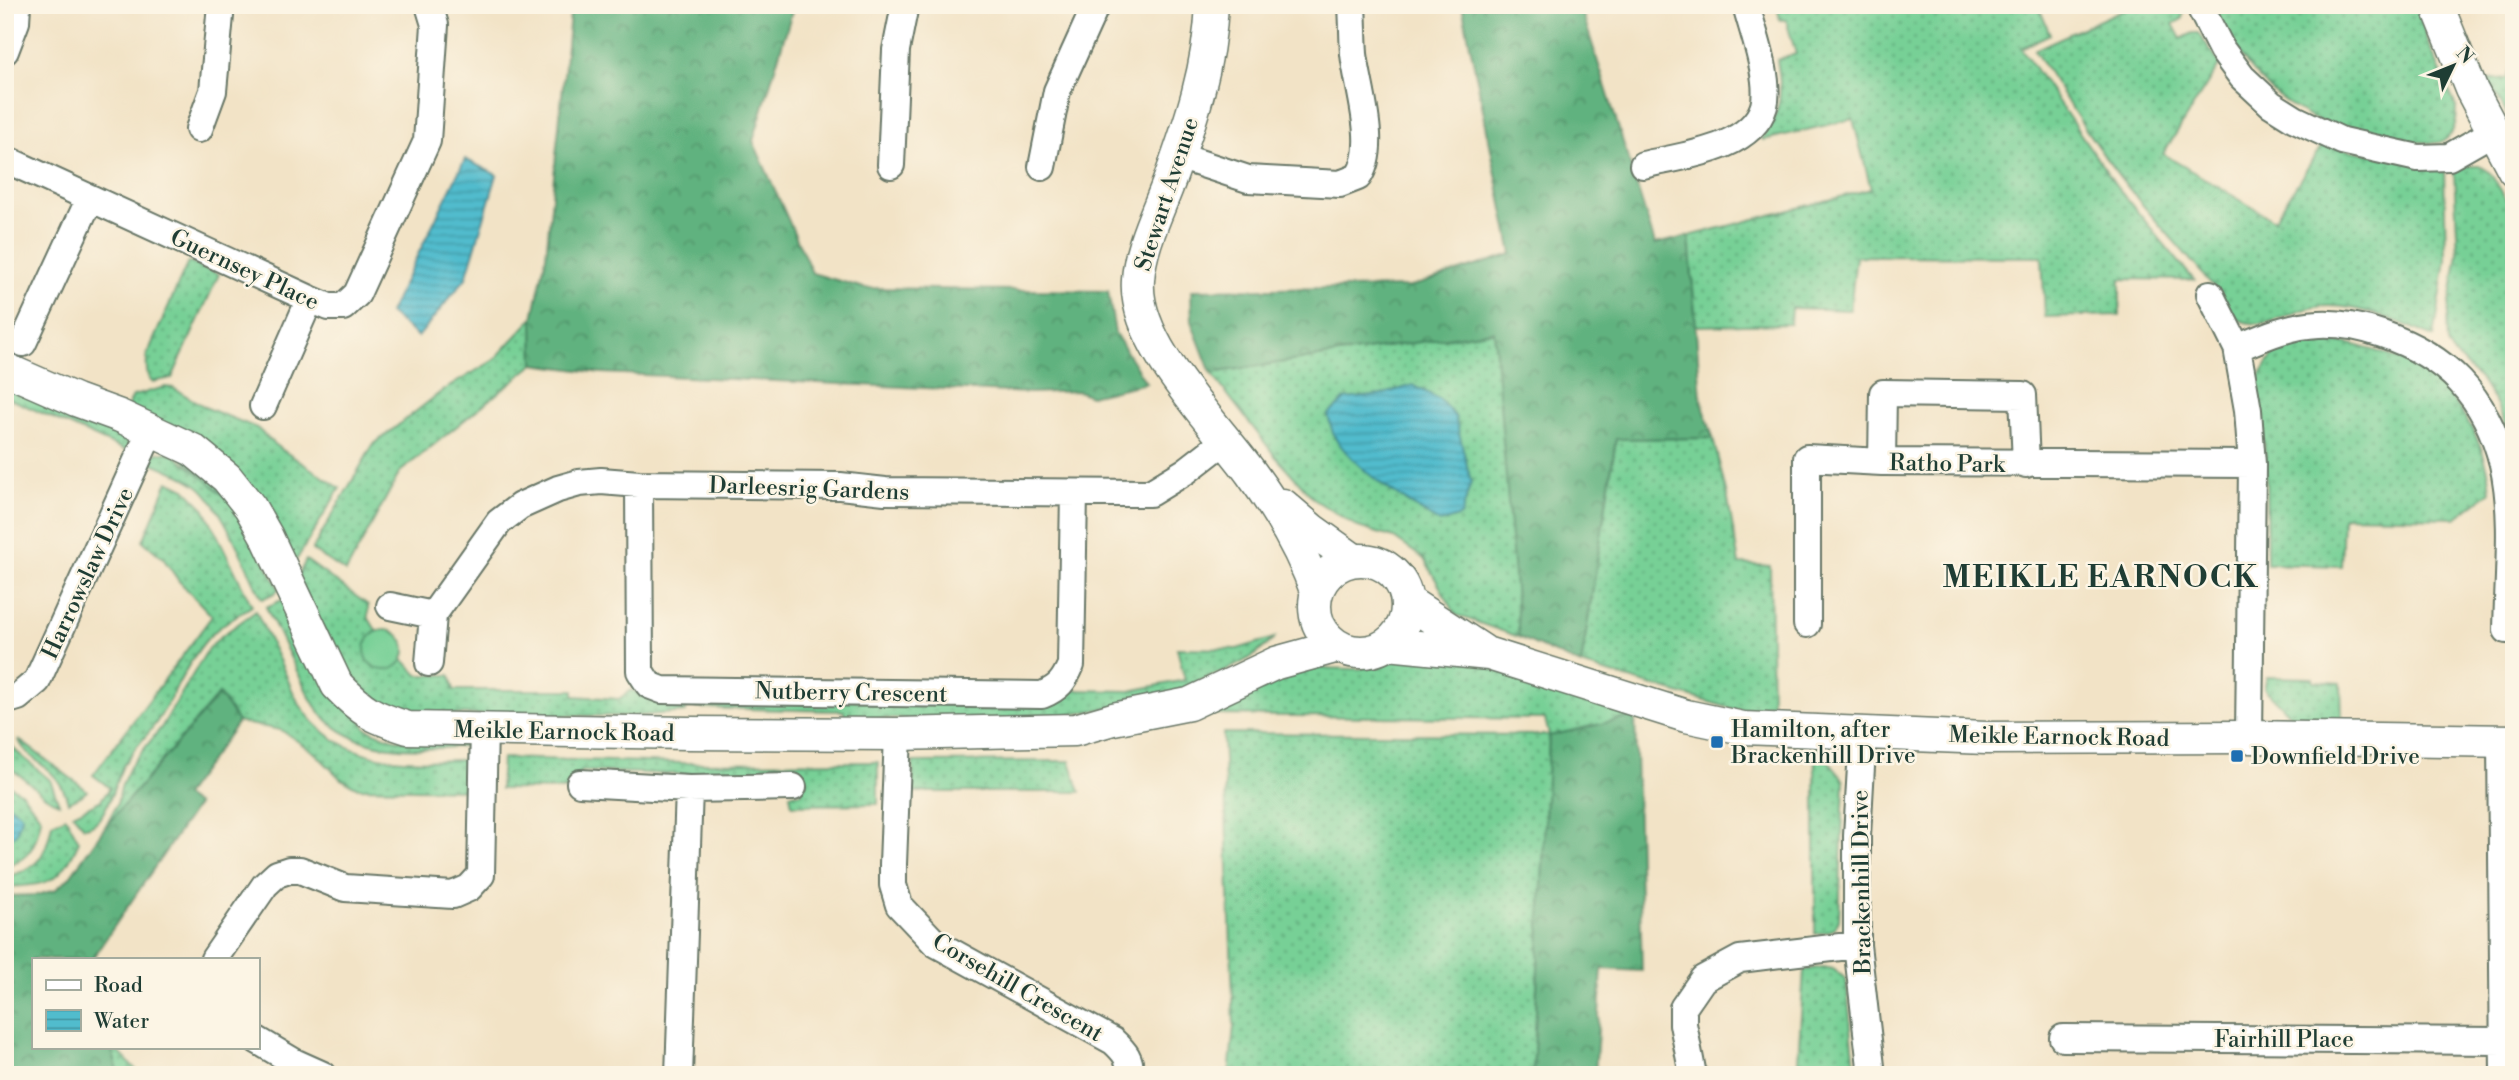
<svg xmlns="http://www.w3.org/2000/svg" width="2519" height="1080" viewBox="0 0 2519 1080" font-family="'Libre Bodoni',serif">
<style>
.grass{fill:url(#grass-dots);stroke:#4b8665;stroke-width:2}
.forest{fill:url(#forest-crowns);stroke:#40785a;stroke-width:2}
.green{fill:#77d096;stroke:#4b8665;stroke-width:2}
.water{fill:url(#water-rules);stroke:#387c80;stroke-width:2}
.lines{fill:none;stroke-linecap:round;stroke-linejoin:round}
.minor-casing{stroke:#697767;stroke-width:30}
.tertiary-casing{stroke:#697767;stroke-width:35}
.minor{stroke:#fff;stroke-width:26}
.tertiary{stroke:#fff;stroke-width:32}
.poi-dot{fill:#1f6fb2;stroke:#fcf5e5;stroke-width:2.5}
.labels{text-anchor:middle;stroke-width:5;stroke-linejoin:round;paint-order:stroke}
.street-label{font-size:23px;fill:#1f3d34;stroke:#fcf5e5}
.poi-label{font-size:23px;fill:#1f3d34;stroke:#fcf5e5;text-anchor:start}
.district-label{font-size:30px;font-weight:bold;letter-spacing:2px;fill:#1f3d34;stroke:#fcf5e5}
</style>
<defs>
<pattern id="grass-dots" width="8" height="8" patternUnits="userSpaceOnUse" patternTransform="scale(1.75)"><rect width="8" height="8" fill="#77d096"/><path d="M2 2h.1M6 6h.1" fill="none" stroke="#61aa7b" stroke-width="1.8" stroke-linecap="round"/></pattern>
<pattern id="forest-crowns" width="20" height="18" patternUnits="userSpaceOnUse" patternTransform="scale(1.75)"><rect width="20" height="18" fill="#61b27f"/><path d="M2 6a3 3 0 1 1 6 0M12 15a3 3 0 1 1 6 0" fill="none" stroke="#4f9269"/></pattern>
<pattern id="water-rules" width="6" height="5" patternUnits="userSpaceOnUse" patternTransform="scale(1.75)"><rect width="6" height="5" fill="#51bccd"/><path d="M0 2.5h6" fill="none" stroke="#439aa7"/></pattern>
</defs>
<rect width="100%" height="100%" fill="#fcf5e5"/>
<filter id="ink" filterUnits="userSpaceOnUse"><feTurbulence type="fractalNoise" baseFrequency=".0143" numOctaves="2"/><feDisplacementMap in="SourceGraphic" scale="14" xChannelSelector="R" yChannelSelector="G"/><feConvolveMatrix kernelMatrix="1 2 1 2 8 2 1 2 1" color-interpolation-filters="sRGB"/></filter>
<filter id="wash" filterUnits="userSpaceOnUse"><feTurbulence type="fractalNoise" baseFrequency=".00686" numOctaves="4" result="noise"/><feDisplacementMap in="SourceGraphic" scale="28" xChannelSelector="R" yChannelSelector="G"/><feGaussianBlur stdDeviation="1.57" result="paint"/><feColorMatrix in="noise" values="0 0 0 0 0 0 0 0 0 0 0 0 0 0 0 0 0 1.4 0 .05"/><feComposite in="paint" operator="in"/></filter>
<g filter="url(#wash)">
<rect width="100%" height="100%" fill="#f2e3c6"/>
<path class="grass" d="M 1777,5 L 2038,5 L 2050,34 L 2021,48 L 2120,191 L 2194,280 L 2120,279 L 2120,315 L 2045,317 L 2042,257 L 1856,256 L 1850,310 L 1791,308 L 1790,324 L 1696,326 L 1689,236 L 1871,189 L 1853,119 L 1763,140 L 1762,138 C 1782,111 1783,92 1777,60 L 1796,54 L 1786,20 L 1780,20 Z
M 2133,5 L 2184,5 L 2182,19 L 2173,24 L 2181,39 L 2193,33 L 2198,33 L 2220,64 L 2163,154 L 2274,220 L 2322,145 L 2444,168 L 2446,260 L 2434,337 C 2401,323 2354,301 2316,307 C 2292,310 2270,329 2245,322 C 2229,317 2227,303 2217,291 C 2188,256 2156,222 2127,186 C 2093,143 2064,96 2034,50 Z
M 2208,5 L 2417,5 L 2426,38 L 2457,109 C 2457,120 2454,135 2443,141 C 2430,149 2330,125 2312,118 C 2299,112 2283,100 2272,91 C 2245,68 2227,34 2208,5 Z
M 2514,59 L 2514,127 L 2488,80 L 2507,78 Z
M 2468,166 L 2479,166 L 2490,173 L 2514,211 L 2514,442 L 2496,404 L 2481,381 L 2453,353 L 2448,344 L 2447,321 L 2458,254 L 2454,171 Z
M 188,262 L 219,274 L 172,378 L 152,382 C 145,376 147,364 147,355 Z
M 533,318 L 534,364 L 400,472 L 346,572 L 312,550 L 373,445 L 442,391 L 494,360 Z
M 1495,331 L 1519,637 L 1456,615 L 1424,559 L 1394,538 L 1358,527 L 1315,500 L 1276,457 L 1211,373 Z
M 2346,343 C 2378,350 2409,360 2436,380 C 2441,385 2446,391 2450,397 C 2473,424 2488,454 2491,491 L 2456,518 L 2343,516 L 2341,566 L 2267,564 L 2266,461 L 2256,382 L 2276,351 L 2311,344 Z
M 165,387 L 173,388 L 207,408 L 257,428 L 275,445 L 340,488 L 297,559 L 293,561 L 128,406 L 133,396 Z
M 9,390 L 71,411 L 121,431 L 127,438 L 129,452 L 6,397 Z
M 1713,438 L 1728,500 L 1739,564 L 1770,566 L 1772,712 L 1733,709 L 1581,665 L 1616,439 Z
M 165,452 L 173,454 L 229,498 L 279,588 L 275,593 L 262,599 C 248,571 221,502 197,485 C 183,475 165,468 148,461 L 157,453 Z
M 168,481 L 185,489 L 204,508 L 252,606 C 237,615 220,625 208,638 C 187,662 175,693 158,720 C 147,737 131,750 122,768 C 114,784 105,828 84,827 L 73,814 L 100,801 L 110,788 L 93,775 L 212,616 L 179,581 L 163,558 L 143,541 Z
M 306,560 L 368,605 L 368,617 L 377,632 L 374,633 L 399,664 L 403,659 L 418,675 L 450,675 L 454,690 L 574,690 L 574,696 L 619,699 L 631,690 L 649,698 L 687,698 L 686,712 L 633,716 L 417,714 C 401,709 386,705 371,696 C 344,679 314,609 297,578 Z
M 284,599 L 366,728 C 401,746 426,743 464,743 L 466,746 C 417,750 356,755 320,713 C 311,702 305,687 299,675 C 288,652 277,630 266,607 Z
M 256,611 C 266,633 276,654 286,675 C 290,685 294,696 300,705 C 340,765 401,762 466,760 L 467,790 L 358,788 L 341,779 L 315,753 L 281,730 L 238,722 L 219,694 L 105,827 L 117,804 L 122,784 L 131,765 L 161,728 L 208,649 L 220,637 Z
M 1274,638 C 1251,663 1221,672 1190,684 L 1191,690 L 1166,697 L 1042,720 L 844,718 L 844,711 L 696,708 L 696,699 L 1061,701 L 1070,690 L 1130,691 L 1185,680 L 1177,648 L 1237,649 Z
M 1399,659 L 1459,659 L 1635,711 L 1635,716 L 1549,736 L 1533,1075 L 1229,1075 L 1234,1026 L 1223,733 L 1549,735 L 1545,719 L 1216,715 L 1214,709 L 1290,676 L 1315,668 L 1360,669 Z
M 2267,677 L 2313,678 L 2314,681 L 2341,683 L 2342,721 L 2294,719 L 2264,688 Z
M 5,727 L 8,727 L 10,743 L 17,752 L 50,780 L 59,803 C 39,797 26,775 5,766 Z
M 18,739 L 84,788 L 87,791 L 81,796 L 68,802 C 57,764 31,766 18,739 Z
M 1815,748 L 1821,751 L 1844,781 L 1839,920 C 1834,932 1827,932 1815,934 Z
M 502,758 L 684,763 L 878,762 L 878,804 L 792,805 L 790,794 L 802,793 L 802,778 L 580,771 L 580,790 L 500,789 Z
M 1070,761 L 1080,792 L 913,792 L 913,762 Z
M 5,783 L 22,793 L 41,818 C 37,841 31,861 5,865 Z
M 66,817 L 79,841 C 60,883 50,885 5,887 L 5,877 C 39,869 46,856 52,823 Z
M 1823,967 L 1833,969 L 1846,979 L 1856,1075 L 1797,1075 L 1804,970 Z
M 111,1047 L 114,1047 L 141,1075 L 119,1075 Z"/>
<path class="forest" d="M 571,5 L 794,5 L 753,141 L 812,273 L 864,288 L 1108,291 L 1115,333 L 1146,383 L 1090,396 L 1078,391 L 1031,393 L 601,373 L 534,364 L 533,318 L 546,256 Z
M 1462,5 L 1580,5 L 1655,244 L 1689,236 L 1701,398 L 1713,438 L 1616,439 L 1581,665 L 1519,637 L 1494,331 L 1211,373 L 1192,324 L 1191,290 L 1410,287 L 1512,254 Z
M 219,694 L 238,722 L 184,796 L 197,805 L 92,959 L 33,959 L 33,1047 L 111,1047 L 119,1075 L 5,1075 L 5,896 L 37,895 L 55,890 L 69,878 L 105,827 Z
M 1635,716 L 1642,971 L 1602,969 L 1595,1075 L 1533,1075 L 1549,736 Z"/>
<path class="green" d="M365 650a20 20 0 1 1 40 0a20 20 0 1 1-40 0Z"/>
<path class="water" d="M 465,159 L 497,175 L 466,278 L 418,337 L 389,313 Z
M 1413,385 L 1439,399 L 1455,416 L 1471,482 L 1461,516 L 1440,523 C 1404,500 1363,476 1337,441 C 1332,434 1330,423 1328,415 L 1345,399 L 1381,395 Z
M 5,802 L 22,815 L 16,834 L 5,841 Z"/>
</g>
<g filter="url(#ink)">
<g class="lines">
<g class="minor-casing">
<path id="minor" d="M 2199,5 L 2222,50 L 2242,77 L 2271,104 L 2295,119 L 2342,141 L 2418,158 L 2449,157 L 2493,132
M 5,51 L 16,22 L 17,5
M 199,129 L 213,91 L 221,5
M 1178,156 L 1248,179 L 1340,184 L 1358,177 C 1379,147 1358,89 1354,54 C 1353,38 1353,22 1352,5
M 5,159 L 310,299 L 329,307 L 343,307 L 357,294 L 427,141 L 435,25 L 429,5
M 891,165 L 896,50 L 905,5
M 1643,165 C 1680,156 1751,150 1764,106 C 1771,79 1753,32 1746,5
M 1042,167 L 1057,91 L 1096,5
M 2210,294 L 2237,348 L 2248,410 L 2252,464 L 2249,737
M 23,343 L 90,198
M 2237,348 C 2263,337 2290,325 2319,324 C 2340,323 2361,327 2382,334 C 2447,356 2486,396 2503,464 C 2515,515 2508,578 2507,630
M 263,406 L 310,299
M 1882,462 L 1883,393 L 2023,395 L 2026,464
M 639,484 L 640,671 L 649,685 L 662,690 L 1042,695 C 1059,688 1064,681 1071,665 L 1074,493
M 390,606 L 433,615
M 1807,624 L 1807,458 L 1882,462 L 2252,464
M 429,663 L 433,615 L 499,522 L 520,506 L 558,489 L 579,483 L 601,481 L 639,484 L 840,486 L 885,491 L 1150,493 L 1186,471 L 1226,440
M 5,701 L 18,697 L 37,681 L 151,430
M 1863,732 L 1857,836 L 1857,945 L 1872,1075
M 898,734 L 893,864 L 893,885 L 899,905 L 935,943 L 1113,1041 C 1125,1052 1131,1059 1130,1075
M 2501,741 L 2504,1075
M 580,783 L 689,789 L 793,787
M 214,959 L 265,885 L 277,874 L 289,870 L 300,870 L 345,888 L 453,895 L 469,888 L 481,875 L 484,728
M 2063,1038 L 2504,1041
M 257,1040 L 294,1062 L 323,1075
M 679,1075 L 689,789
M 1693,1075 L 1683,1024 L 1683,1008 L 1703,979 L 1740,959 L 1857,945"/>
</g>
<g class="tertiary-casing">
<path id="tertiary" d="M 1212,5 C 1209,68 1191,121 1170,179 C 1158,212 1140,245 1138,280 C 1133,344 1215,423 1251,473 C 1278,510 1302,550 1317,593
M 2437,5 L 2471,89 L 2514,170
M 5,369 L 76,400 L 120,416 L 193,450 L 227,478 L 250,507 L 267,537 L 337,685 C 363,712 373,717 408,728 L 688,733 L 898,734 L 1075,730 L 1113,719 L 1189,704 L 1276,663 L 1338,646
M 1283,505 L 1312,530 L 1354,560
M1315 606a46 46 0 1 1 92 0a46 46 0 1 1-92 0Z
M 1408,602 L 1483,651
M 1388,644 L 1489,654 L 1686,716 L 1743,728 L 1986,738 L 2249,737 L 2514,741"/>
</g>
<use href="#minor" class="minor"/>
<use href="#tertiary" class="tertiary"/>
</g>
</g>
<g class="poi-dot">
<rect x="1710" y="735" width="14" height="14" rx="3.5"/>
<rect x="2230" y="749" width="14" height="14" rx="3.5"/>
</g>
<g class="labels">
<g class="street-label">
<text transform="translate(1166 194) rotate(-72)" y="8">Stewart Avenue</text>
<text transform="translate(245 269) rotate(25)" y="8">Guernsey Place</text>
<text transform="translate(1947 463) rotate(1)" y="8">Ratho Park</text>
<text transform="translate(809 488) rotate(2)" y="8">Darleesrig Gardens</text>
<text transform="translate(87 573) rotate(-65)" y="8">Harrowslaw Drive</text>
<text transform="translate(851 692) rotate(1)" y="8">Nutberry Crescent</text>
<text transform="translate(564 731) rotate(1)" y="8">Meikle Earnock Road</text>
<text transform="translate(2059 736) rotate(1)" y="8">Meikle Earnock Road</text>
<text transform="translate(1861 882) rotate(-91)" y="8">Brackenhill Drive</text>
<text transform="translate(1018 987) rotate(30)" y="8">Corsehill Crescent</text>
<text x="2284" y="1047">Fairhill Place</text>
</g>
<g class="poi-label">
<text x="1731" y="737">Hamilton, after<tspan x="1731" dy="26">Brackenhill Drive</tspan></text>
<text x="2251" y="764">Downfield Drive</text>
</g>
<g class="district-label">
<text x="2101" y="587">MEIKLE EARNOCK</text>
</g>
</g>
<rect width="2519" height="1080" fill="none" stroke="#fcf5e5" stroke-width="28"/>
<rect x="32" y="958" width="228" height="91" fill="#fcf5e5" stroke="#a4ab9e" stroke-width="2"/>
<rect x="46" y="980" width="35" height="10" fill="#ffffff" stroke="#a4ab9e" stroke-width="2"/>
<text x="94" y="992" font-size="21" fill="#1f3d34">Road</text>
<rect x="46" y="1010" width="35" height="21" fill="url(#water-rules)" stroke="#a4ab9e" stroke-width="2"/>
<text x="94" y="1028" font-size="21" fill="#1f3d34">Water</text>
<g transform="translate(2453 66) rotate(47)" stroke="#fcf5e5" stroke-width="5" paint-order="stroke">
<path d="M0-5L12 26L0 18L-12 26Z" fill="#1f3d34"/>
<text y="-10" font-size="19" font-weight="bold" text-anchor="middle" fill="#1f3d34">N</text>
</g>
</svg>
